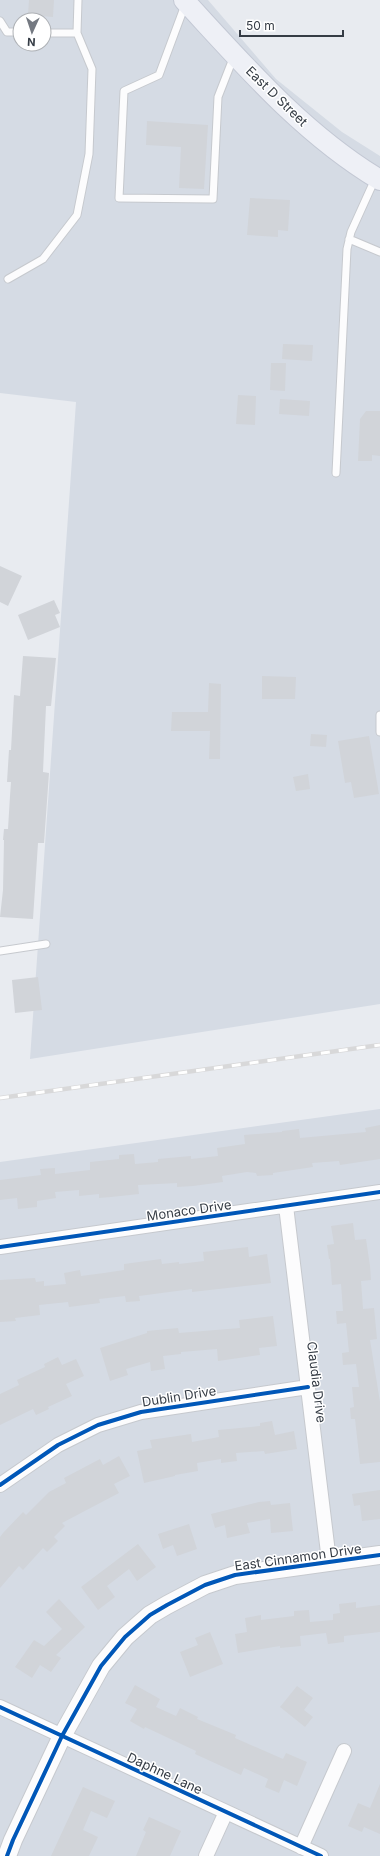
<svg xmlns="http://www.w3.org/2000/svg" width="380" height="1856" viewBox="0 0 380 1856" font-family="Inter,sans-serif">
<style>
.residential{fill:#d5dbe4;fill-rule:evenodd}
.building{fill:#d1d4d9}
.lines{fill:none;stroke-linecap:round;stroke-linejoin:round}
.service-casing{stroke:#c6c9ce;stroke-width:9}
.minor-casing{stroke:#c6c9ce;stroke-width:16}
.tertiary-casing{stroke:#c6c9ce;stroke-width:20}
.secondary-casing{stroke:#c3c8d4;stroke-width:22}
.service{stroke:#fcfcfd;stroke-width:7}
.minor{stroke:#fcfcfd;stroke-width:14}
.tertiary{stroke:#fcfcfd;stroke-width:18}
.secondary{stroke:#eef0f6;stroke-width:20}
.rail-casing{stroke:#d8d8d9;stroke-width:4.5}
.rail{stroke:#fff;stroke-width:3;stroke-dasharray:9;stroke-linecap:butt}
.cycleway-casing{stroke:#fff;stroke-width:6}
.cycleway{stroke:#0057b8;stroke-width:4}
.labels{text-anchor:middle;stroke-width:3;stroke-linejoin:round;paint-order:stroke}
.street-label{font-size:13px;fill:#353c45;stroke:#fff}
</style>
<rect width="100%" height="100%" fill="#e8ebf0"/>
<path class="residential" d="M 0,0 L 208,0 L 276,79 L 342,132 L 380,156 L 380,1004 L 30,1059 L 76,402 L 0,393 ZM 20,20 L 44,20 L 44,44 L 20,44 Z
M 380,1109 L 380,1856 L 0,1856 L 0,1162 Z"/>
<path class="building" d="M 29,0 L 54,0 L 53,17 L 28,15 Z
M 147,121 L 208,125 L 204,189 L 179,188 L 181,147 L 146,145 Z
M 250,198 L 290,200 L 288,231 L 278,230 L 278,237 L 247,235 Z
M 283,344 L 313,345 L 312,361 L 282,359 Z
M 271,363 L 286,363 L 285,391 L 270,390 Z
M 238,395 L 256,396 L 255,425 L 236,424 Z
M 280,399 L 310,401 L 309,416 L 279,414 Z
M 366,411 L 380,411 L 380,456 L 372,455 L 372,461 L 358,461 L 360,419 Z
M 0,566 L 22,576 L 8,606 L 0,602 Z
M 54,600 L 60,613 L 55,615 L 60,627 L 28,640 L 18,615 Z
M 23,656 L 56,658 L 51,706 L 46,706 L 43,772 L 49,773 L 44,843 L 38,843 L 33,919 L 0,917 L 3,890 L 4,840 L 3,840 L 4,829 L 8,829 L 10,796 L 11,782 L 7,782 L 9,750 L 11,750 L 14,695 L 20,696 Z
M 262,676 L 296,677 L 295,699 L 262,699 Z
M 209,683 L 221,684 L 220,759 L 209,759 L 210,731 L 171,731 L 172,712 L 208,712 Z
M 311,734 L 327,735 L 326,747 L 310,746 Z
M 369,736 L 379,794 L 354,798 L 351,782 L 345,783 L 338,741 Z
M 308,774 L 310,789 L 296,791 L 293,777 Z
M 38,977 L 42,1010 L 15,1013 L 12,980 Z
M 380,1125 L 380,1159 L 340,1165 L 339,1161 L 312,1163 L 313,1167 L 273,1173 L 273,1175 L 257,1176 L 256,1173 L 247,1172 L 222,1176 L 223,1182 L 193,1186 L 177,1187 L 177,1183 L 138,1185 L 139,1194 L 111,1197 L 99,1198 L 99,1194 L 79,1196 L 79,1190 L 55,1192 L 56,1198 L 37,1201 L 37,1207 L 18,1209 L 17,1198 L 0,1200 L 0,1180 L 41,1175 L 40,1169 L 55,1168 L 55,1174 L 90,1170 L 90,1162 L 119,1159 L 119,1155 L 134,1154 L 135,1164 L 158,1162 L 158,1159 L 191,1156 L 191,1159 L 218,1156 L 217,1148 L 245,1144 L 244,1135 L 282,1132 L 282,1131 L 299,1129 L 300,1138 L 366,1132 L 365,1128 Z
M 353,1223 L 355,1240 L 366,1239 L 370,1266 L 371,1280 L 361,1281 L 363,1309 L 374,1308 L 377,1339 L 370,1340 L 380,1402 L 380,1462 L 360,1464 L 355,1419 L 351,1419 L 350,1408 L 354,1407 L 352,1387 L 359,1387 L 356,1364 L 343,1365 L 342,1353 L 349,1352 L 346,1323 L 337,1324 L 336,1311 L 343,1311 L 341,1284 L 332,1285 L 330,1259 L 329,1259 L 327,1245 L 334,1244 L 331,1226 Z
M 248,1247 L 249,1257 L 267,1254 L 271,1283 L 192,1292 L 192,1289 L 139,1296 L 140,1301 L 126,1302 L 125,1296 L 99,1299 L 100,1303 L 69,1307 L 68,1302 L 39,1305 L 40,1315 L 15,1318 L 16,1321 L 0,1322 L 0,1280 L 35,1278 L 36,1282 L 44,1281 L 44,1286 L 66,1284 L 64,1273 L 80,1270 L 81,1276 L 104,1273 L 124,1270 L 124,1264 L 161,1259 L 162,1264 L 179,1262 L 179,1264 L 204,1261 L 203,1252 Z
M 273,1316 L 277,1346 L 259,1348 L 260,1355 L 218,1361 L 217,1349 L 181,1352 L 181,1354 L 163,1356 L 165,1369 L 151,1371 L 150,1362 L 126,1369 L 128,1375 L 110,1381 L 100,1348 L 147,1333 L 147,1331 L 178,1328 L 179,1333 L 240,1328 L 239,1320 Z
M 58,1357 L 62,1365 L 76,1359 L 84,1376 L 66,1384 L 72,1396 L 48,1407 L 49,1409 L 36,1415 L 33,1409 L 0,1425 L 0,1394 L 19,1385 L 17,1380 L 45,1367 L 44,1364 Z
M 272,1421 L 275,1435 L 294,1431 L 297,1449 L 265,1454 L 264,1451 L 236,1453 L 237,1461 L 221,1463 L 221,1459 L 197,1463 L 198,1471 L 175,1475 L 175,1476 L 144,1483 L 137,1451 L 152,1448 L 150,1440 L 191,1434 L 192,1442 L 219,1437 L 218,1430 L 260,1426 L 260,1423 Z
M 119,1456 L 130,1476 L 114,1484 L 119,1493 L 62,1523 L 65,1526 L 54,1537 L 58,1541 L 47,1552 L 43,1548 L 23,1570 L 19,1566 L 0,1588 L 0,1537 L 3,1533 L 23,1512 L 26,1515 L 49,1492 L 66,1483 L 64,1478 L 100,1459 L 103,1465 Z
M 380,1490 L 380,1519 L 362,1521 L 360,1505 L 354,1506 L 352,1494 Z
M 270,1501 L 271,1505 L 290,1503 L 293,1531 L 271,1533 L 270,1519 L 247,1523 L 250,1533 L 227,1538 L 225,1525 L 215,1528 L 211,1514 L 259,1502 Z
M 189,1524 L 197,1549 L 177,1556 L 173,1545 L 163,1549 L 158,1534 Z
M 138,1544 L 156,1567 L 137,1581 L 129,1569 L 107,1586 L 115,1597 L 98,1610 L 81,1587 Z
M 59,1599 L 85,1627 L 56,1655 L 61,1658 L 51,1672 L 40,1665 L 32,1678 L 15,1667 L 34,1640 L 44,1646 L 62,1629 L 46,1612 Z
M 356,1602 L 356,1608 L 380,1605 L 380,1632 L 344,1636 L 344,1642 L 328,1644 L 326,1633 L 300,1636 L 301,1646 L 280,1648 L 280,1646 L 238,1653 L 235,1634 L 247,1632 L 245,1618 L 261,1615 L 261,1620 L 294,1616 L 294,1611 L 309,1610 L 310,1622 L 333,1620 L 333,1614 L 340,1613 L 339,1604 Z
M 210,1632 L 223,1664 L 190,1677 L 180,1652 L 198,1645 L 195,1638 Z
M 135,1685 L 160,1699 L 156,1707 L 176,1716 L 180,1708 L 198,1717 L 197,1719 L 236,1735 L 235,1738 L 283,1759 L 286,1753 L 307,1762 L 297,1786 L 284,1780 L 279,1793 L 265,1787 L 268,1779 L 244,1768 L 241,1775 L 195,1754 L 196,1751 L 145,1727 L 144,1729 L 130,1721 L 137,1709 L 125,1703 Z
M 297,1686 L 313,1698 L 304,1710 L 313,1717 L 305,1727 L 280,1707 Z
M 380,1784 L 380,1834 L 364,1827 L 362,1832 L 348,1826 L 358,1803 L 370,1808 Z
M 83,1787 L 115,1801 L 107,1818 L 91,1811 L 83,1830 L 98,1837 L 89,1856 L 51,1856 Z
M 149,1817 L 181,1831 L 170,1856 L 136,1856 L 146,1832 L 143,1830 Z"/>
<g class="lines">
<g class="service-casing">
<path id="service" d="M 185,5 L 159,75 L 124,91 L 119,198 L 213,199 L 218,97 L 234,56
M 0,21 L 7,32 L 20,32
M 44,33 L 77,33 L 78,0
M 349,239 L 380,252
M 8,279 L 43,259 L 77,215 L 89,154 L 92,69 L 77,33
M 336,473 L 347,249 L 351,232 L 375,179
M 380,715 L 380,732
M 0,951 L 46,944"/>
</g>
<g class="minor-casing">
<path id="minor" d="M 286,1206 L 329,1561
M 0,1247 L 380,1192
M 0,1485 L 58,1445 L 98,1425 L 141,1412 L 308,1387
M 0,1707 L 321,1856
M 301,1847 L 344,1751
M 206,1856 L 226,1812"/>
</g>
<g class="tertiary-casing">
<path id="tertiary" d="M 7,1856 L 13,1840 L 62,1736 L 101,1666 L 125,1637 L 150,1615 L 167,1605 L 205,1585 L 235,1575 L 380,1555"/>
</g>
<g class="secondary-casing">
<path id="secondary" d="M 184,0 C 244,65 303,134 380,180"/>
</g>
<use href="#service" class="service"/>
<use href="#minor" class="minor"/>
<use href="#tertiary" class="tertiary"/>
<use href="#secondary" class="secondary"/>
<g class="rail-casing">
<path id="rail" d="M 0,1098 L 380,1045"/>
</g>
<use href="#rail" class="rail"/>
<g class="cycleway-casing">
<path id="cycleway" d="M 0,1247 L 380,1192
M 0,1485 L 58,1445 L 98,1425 L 141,1412 L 308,1387
M 0,1707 L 321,1856
M 7,1856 L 13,1840 L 62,1736 L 101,1666 L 125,1637 L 150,1615 L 167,1605 L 205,1585 L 235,1575 L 380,1555"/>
</g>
<use href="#cycleway" class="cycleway"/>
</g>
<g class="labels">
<g class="street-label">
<text transform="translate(277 96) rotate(44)" y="5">East D Street</text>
<text transform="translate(189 1210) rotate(-8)" y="5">Monaco Drive</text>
<text transform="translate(317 1382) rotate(83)" y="5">Claudia Drive</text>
<text transform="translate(179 1396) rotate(-9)" y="5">Dublin Drive</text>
<text transform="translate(298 1557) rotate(-8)" y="5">East Cinnamon Drive</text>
<text transform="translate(165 1773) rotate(25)" y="5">Daphne Lane</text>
</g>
</g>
<g transform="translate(32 32) rotate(183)"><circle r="19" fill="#ffffff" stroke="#aeb1b5"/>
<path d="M0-3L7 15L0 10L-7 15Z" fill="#747981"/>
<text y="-6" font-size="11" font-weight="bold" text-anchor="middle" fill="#353c45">N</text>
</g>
<path d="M240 30v6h103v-6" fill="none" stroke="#353c45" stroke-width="2"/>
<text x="246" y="30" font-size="12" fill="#353c45" stroke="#ffffff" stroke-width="3" paint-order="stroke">50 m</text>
</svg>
